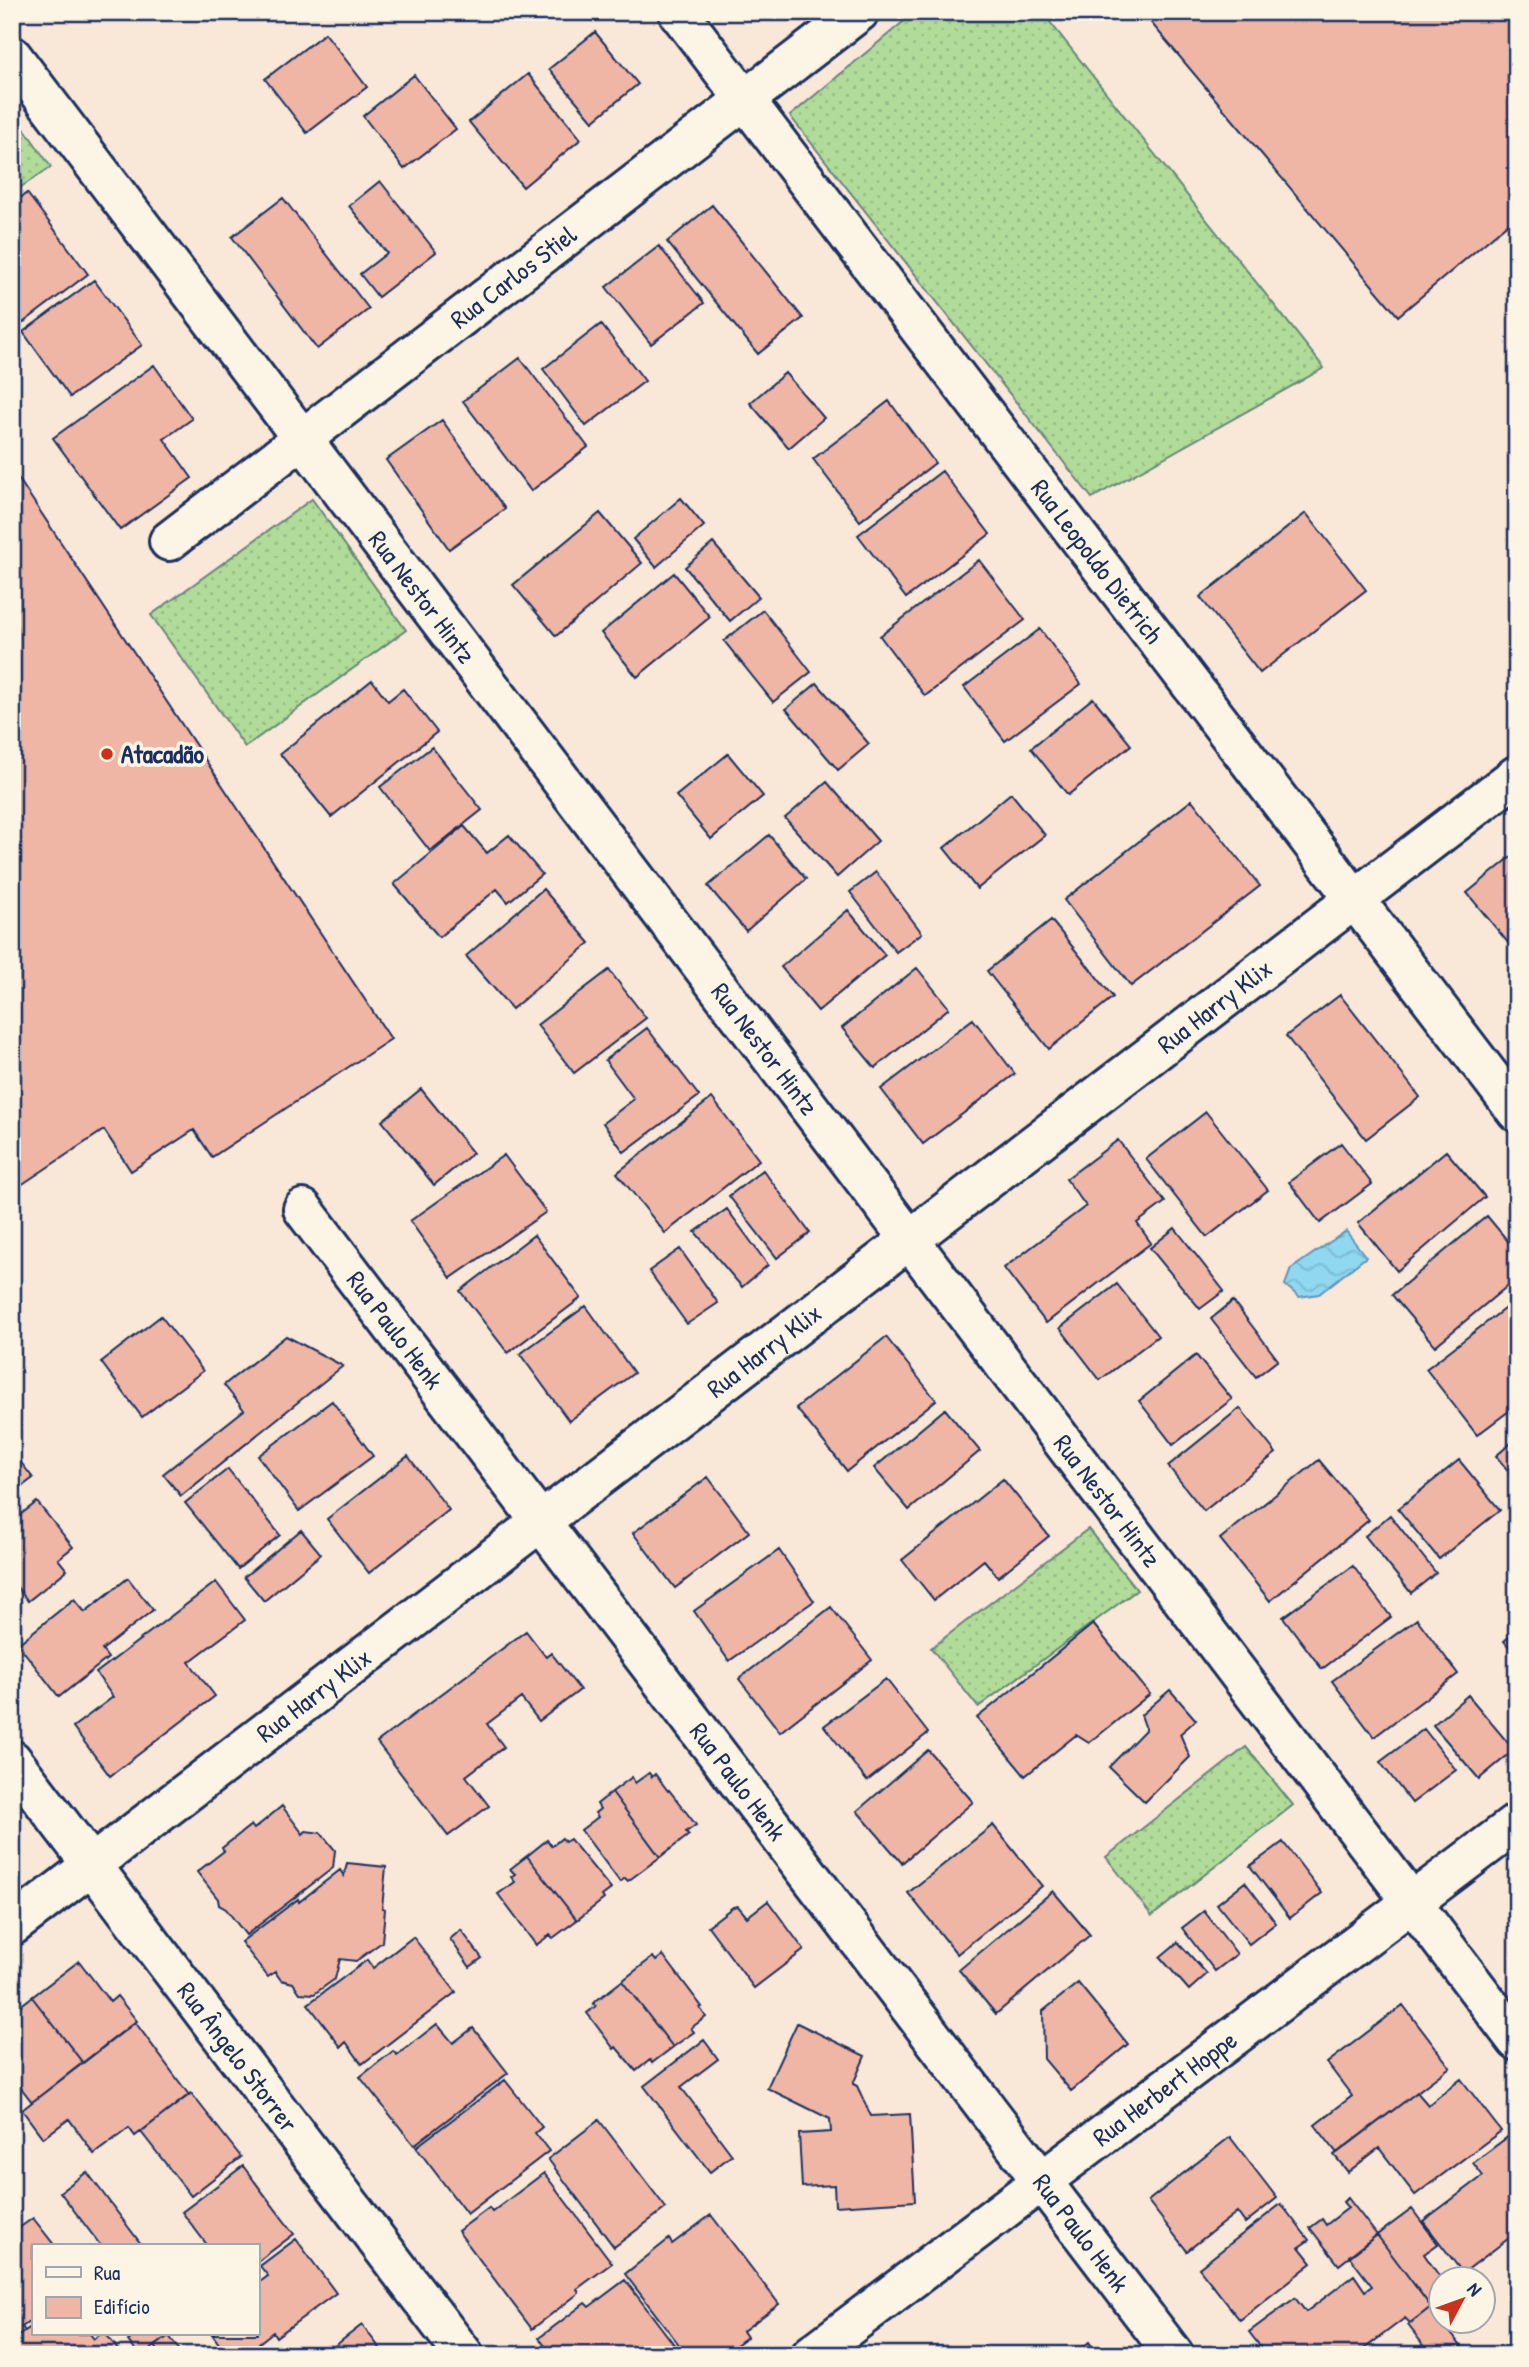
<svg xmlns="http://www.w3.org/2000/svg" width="1529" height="2367" viewBox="0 0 1529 2367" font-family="'Patrick Hand',sans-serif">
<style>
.grass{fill:url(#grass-dots);stroke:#66857b;stroke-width:2}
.water{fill:url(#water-waves);stroke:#6194b6;stroke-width:2}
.building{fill:#efb6a6;stroke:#1b2f5e;stroke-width:2}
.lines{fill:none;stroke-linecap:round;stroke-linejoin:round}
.minor-casing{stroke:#1b2f5e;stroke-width:44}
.minor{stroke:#fcf5e5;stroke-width:38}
.poi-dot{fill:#c8321e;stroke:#fcf5e5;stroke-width:2.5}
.labels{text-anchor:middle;stroke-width:7;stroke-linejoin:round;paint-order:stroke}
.street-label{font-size:26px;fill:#1b2f5e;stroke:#fcf5e5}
.poi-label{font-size:26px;font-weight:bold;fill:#1b2f5e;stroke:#fcf5e5;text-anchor:start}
</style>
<defs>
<pattern id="grass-dots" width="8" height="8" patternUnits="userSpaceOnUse" patternTransform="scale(1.75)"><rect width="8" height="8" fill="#b0db98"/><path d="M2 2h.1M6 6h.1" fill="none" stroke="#97bc85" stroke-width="1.8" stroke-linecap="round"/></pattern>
<pattern id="water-waves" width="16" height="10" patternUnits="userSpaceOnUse" patternTransform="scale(1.75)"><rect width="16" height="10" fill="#8fd8f0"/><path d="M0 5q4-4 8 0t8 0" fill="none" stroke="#7bbad0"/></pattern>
</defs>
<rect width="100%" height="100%" fill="#f9e8d8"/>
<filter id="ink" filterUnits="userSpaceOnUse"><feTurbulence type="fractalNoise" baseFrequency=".0143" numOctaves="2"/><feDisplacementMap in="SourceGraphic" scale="14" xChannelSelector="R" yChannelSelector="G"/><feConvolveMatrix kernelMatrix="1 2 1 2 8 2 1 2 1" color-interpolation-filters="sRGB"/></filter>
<g filter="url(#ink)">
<path class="grass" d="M 915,12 L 1042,12 L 1324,368 L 1092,498 L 790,116 Z
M 12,111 L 51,167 L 12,193 Z
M 312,499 L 406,630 L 245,747 L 151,615 Z
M 1088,1529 L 1137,1590 L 978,1707 L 931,1648 Z
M 1246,1747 L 1293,1805 L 1152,1916 L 1106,1857 Z"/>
<path class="water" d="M 1346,1231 L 1366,1257 L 1319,1294 L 1299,1297 L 1285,1285 L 1291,1269 Z"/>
<path class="building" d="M 1142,12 L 1501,12 L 1517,31 L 1517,216 L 1398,316 Z
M 595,32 L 638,84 L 593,121 L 549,69 Z
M 325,33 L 367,87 L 307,133 L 265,79 Z
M 528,74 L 581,139 L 523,187 L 469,122 Z
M 414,75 L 456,129 L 404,169 L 363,116 Z
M 380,181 L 436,252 L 378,297 L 360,274 L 387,253 L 349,206 Z
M 27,193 L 88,274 L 12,331 L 12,204 Z
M 283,198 L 369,309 L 317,349 L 232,237 Z
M 712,205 L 803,318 L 758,354 L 667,242 Z
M 659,246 L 704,303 L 651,344 L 606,287 Z
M 94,280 L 142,345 L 70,397 L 23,332 Z
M 601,324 L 645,381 L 586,426 L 543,369 Z
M 520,358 L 588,447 L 531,491 L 463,401 Z
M 154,365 L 192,419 L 164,439 L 192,478 L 120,530 L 53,438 Z
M 785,373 L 824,418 L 789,448 L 750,403 Z
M 889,401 L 935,463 L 860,521 L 813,459 Z
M 442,420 L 505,509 L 449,549 L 386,460 Z
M 12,469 L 391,1039 L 212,1157 L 194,1130 L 131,1171 L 104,1130 L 12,1191 Z
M 942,471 L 990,534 L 906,598 L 858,535 Z
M 681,498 L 704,526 L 656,567 L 633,539 Z
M 600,513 L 642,563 L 556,636 L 513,585 Z
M 1306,513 L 1366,590 L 1260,673 L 1200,597 Z
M 713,543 L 759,597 L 730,621 L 685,567 Z
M 979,560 L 1025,620 L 925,696 L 880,636 Z
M 674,573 L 710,617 L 637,677 L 601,633 Z
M 763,610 L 811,672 L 773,702 L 724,641 Z
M 1040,629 L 1081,684 L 1005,741 L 964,687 Z
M 372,680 L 388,701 L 403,689 L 437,732 L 331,817 L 280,754 Z
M 817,683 L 869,744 L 838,770 L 786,709 Z
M 1093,698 L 1131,745 L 1068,795 L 1031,748 Z
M 432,747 L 482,810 L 430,851 L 380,787 Z
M 728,754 L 763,796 L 711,839 L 676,796 Z
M 827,782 L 878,841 L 837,877 L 785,818 Z
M 1011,793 L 1045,835 L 977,889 L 944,848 Z
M 1192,800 L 1260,886 L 1131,986 L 1064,900 Z
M 464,826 L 487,853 L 509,835 L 542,874 L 508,902 L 497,889 L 439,937 L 394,884 Z
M 769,835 L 806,879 L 746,931 L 708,886 Z
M 1517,852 L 1517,947 L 1514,950 L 1467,893 Z
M 876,872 L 922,933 L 896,952 L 850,892 Z
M 543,889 L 590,943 L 512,1009 L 466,956 Z
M 848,910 L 885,955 L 818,1011 L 781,967 Z
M 1051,920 L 1113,997 L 1049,1049 L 987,971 Z
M 917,968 L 949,1008 L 875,1068 L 842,1028 Z
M 609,970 L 646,1018 L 574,1073 L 537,1025 Z
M 1340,995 L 1420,1097 L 1366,1139 L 1286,1036 Z
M 973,1019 L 1015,1074 L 923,1144 L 881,1089 Z
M 647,1028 L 699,1096 L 624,1152 L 603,1123 L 634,1099 L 605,1060 Z
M 421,1089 L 473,1153 L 434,1185 L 382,1121 Z
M 712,1098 L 759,1160 L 665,1233 L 617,1173 Z
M 1206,1112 L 1268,1190 L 1207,1237 L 1146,1159 Z
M 1118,1140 L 1165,1202 L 1137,1223 L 1151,1243 L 1046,1323 L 1004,1268 L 1086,1206 L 1066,1179 Z
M 1341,1143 L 1372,1184 L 1320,1223 L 1289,1182 Z
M 1446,1151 L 1485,1197 L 1397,1271 L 1358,1223 Z
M 504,1155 L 546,1212 L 451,1278 L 410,1221 Z
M 763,1170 L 810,1233 L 777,1258 L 729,1196 Z
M 727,1209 L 768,1265 L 742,1287 L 695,1232 Z
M 1487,1216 L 1517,1252 L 1517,1278 L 1435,1346 L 1392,1295 Z
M 1175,1228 L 1224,1291 L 1200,1309 L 1150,1248 Z
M 534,1235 L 581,1298 L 508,1353 L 460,1291 Z
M 680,1249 L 718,1303 L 687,1324 L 649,1271 Z
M 1117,1284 L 1158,1336 L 1100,1380 L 1060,1328 Z
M 1517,1299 L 1517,1405 L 1477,1435 L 1426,1369 Z
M 1233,1301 L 1278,1360 L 1256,1377 L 1211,1319 Z
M 586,1306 L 634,1373 L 569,1421 L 520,1354 Z
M 161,1316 L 203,1371 L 142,1417 L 101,1362 Z
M 286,1336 L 343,1366 L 181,1496 L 163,1474 L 244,1410 L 224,1385 Z
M 886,1337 L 936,1400 L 847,1471 L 796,1408 Z
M 1196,1355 L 1232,1399 L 1173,1445 L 1139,1401 Z
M 332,1401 L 373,1456 L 299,1511 L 258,1456 Z
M 1240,1408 L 1276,1453 L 1204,1511 L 1168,1466 Z
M 945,1409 L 980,1451 L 909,1510 L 874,1468 Z
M 1517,1438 L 1517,1482 L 1496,1456 Z
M 12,1451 L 33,1478 L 12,1494 Z
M 408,1456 L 449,1510 L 369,1573 L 327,1519 Z
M 1319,1460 L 1369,1520 L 1270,1601 L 1220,1539 Z
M 1459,1460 L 1500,1510 L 1439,1559 L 1398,1509 Z
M 228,1469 L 280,1535 L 238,1569 L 185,1503 Z
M 708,1477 L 749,1532 L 675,1588 L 633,1533 Z
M 1003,1479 L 1049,1536 L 998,1577 L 984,1560 L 934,1600 L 902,1560 Z
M 37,1502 L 73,1547 L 58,1559 L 67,1570 L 28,1601 L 12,1581 L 12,1521 Z
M 1390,1515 L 1436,1573 L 1411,1593 L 1365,1536 Z
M 301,1530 L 321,1554 L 264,1601 L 244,1577 Z
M 779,1550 L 814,1601 L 729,1661 L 694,1611 Z
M 1353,1566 L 1391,1617 L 1322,1669 L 1283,1617 Z
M 128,1578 L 153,1610 L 102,1650 L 108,1658 L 59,1697 L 18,1644 L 74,1599 L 85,1612 Z
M 216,1582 L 245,1620 L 189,1662 L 215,1696 L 110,1776 L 73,1727 L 113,1697 L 96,1673 Z
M 831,1607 L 872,1660 L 780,1732 L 739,1679 Z
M 1417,1619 L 1458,1674 L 1374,1737 L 1332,1681 Z
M 1093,1624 L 1150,1694 L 1089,1743 L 1076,1735 L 1025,1776 L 977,1718 Z
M 1517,1630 L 1517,1656 L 1504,1641 Z
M 526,1631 L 546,1657 L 551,1653 L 580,1690 L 539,1721 L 521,1698 L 487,1724 L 504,1747 L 466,1776 L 489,1806 L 448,1836 L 377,1742 Z
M 886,1679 L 928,1733 L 867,1781 L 824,1726 Z
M 1170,1690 L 1196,1720 L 1180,1734 L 1190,1757 L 1145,1802 L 1109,1767 L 1146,1729 L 1141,1715 Z
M 1468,1695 L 1514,1750 L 1479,1779 L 1433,1725 Z
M 1424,1729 L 1456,1770 L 1412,1803 L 1380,1762 Z
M 928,1750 L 973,1802 L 902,1863 L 857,1811 Z
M 649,1773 L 652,1777 L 655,1774 L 668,1791 L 669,1790 L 696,1825 L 686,1832 L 689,1835 L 660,1857 L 612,1792 L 632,1777 L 635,1783 Z
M 612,1792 L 660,1857 L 628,1881 L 625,1878 L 620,1882 L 581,1830 L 598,1817 L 595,1813 L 600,1809 L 597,1804 Z
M 282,1806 L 303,1834 L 306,1831 L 321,1833 L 335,1850 L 333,1868 L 246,1935 L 226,1909 L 219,1905 L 218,1899 L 197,1872 L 224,1851 L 222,1848 L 251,1825 L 254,1829 Z
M 993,1825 L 1042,1886 L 957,1954 L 908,1893 Z
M 562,1838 L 565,1842 L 570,1839 L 611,1889 L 602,1896 L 604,1899 L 577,1920 L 527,1856 L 547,1840 L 552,1846 Z
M 1283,1842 L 1322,1893 L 1290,1918 L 1250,1866 Z
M 527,1856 L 577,1920 L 553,1938 L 550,1935 L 536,1945 L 498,1894 L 515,1882 L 511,1877 L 515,1874 L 510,1869 Z
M 347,1863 L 386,1867 L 382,1908 L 385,1909 L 382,1942 L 356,1961 L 340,1959 L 335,1979 L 314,1994 L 300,1993 L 293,1983 L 281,1980 L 275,1972 L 268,1977 L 241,1942 L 298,1899 L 299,1902 L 340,1870 L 344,1876 Z
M 1245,1882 L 1276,1923 L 1249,1944 L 1217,1904 Z
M 1053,1891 L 1090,1935 L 996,2014 L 959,1970 Z
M 768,1901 L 804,1950 L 754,1988 L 708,1926 L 733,1907 L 738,1906 L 747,1917 Z
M 1204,1911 L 1237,1954 L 1215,1971 L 1182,1928 Z
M 461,1930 L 482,1958 L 470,1967 L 450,1939 Z
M 413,1937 L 456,1992 L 362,2064 L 346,2042 L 341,2047 L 308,2004 L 367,1960 L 373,1968 Z
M 1178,1942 L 1207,1974 L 1189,1990 L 1160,1957 Z
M 663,1955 L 702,2007 L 700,2008 L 706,2017 L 691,2028 L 694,2032 L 673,2047 L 622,1981 L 653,1957 L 656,1961 Z
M 79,1961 L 110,2002 L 117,1996 L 137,2021 L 83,2063 L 32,1997 Z
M 622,1981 L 673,2047 L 652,2063 L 650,2060 L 636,2071 L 616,2047 L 614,2049 L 587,2013 L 596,2006 L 593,2003 Z
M 1078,1983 L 1128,2044 L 1071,2091 L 1044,2059 L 1043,2011 Z
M 32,1997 L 83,2063 L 32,2102 L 12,2076 L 12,2012 Z
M 1403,2005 L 1450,2067 L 1337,2153 L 1315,2125 L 1352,2096 L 1327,2063 Z
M 135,2022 L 189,2095 L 135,2136 L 129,2128 L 94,2154 L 69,2119 L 43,2138 L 22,2110 Z
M 797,2023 L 865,2056 L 853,2084 L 857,2086 L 871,2116 L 910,2114 L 915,2201 L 835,2206 L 834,2185 L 802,2187 L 799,2134 L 831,2132 L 830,2119 L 767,2088 Z
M 437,2024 L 453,2043 L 473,2028 L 508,2073 L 414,2145 L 360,2077 L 393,2051 L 397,2055 Z
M 704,2040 L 718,2059 L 681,2087 L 732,2155 L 710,2172 L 644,2086 Z
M 1461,2079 L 1501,2131 L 1415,2195 L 1379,2148 L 1348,2172 L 1334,2155 L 1417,2092 L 1428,2105 Z
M 505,2080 L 542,2127 L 535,2133 L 549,2151 L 467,2214 L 416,2147 Z
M 191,2093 L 241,2157 L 191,2196 L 141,2132 Z
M 599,2120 L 666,2208 L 614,2247 L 548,2159 Z
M 1509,2136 L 1517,2147 L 1517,2232 L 1463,2273 L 1423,2221 L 1483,2176 L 1473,2163 Z
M 1230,2137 L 1277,2198 L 1245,2223 L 1237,2212 L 1187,2251 L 1148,2201 Z
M 243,2166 L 294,2234 L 257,2262 L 257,2246 L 208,2246 L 182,2212 Z
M 87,2172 L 141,2244 L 138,2246 L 101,2246 L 60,2192 Z
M 544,2173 L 612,2263 L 577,2289 L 579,2293 L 532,2329 L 458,2231 L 489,2208 L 492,2212 Z
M 1348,2198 L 1377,2235 L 1339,2265 L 1310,2228 L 1322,2219 L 1326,2225 L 1348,2208 L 1343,2202 Z
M 1281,2204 L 1309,2240 L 1299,2247 L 1312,2263 L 1240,2320 L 1199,2268 Z
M 1412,2209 L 1438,2244 L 1424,2254 L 1442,2280 L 1442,2299 L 1431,2307 L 1377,2235 Z
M 711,2215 L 779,2304 L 743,2331 L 747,2337 L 723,2355 L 687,2355 L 625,2274 L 669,2239 L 672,2244 Z
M 33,2218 L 55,2246 L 33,2246 L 33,2319 L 22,2327 L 25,2331 L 12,2341 L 12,2233 Z
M 1377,2235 L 1431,2307 L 1410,2323 L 1405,2318 L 1356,2355 L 1267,2355 L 1249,2332 L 1295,2298 L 1306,2312 L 1354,2275 L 1365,2291 L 1372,2286 L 1349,2256 Z
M 296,2239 L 336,2293 L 276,2337 L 273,2332 L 259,2343 L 262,2348 L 253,2355 L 227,2355 L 212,2334 L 257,2334 L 257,2284 L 268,2276 L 260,2266 Z
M 1517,2275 L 1517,2294 L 1507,2281 Z
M 625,2280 L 682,2355 L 552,2355 L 539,2338 L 585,2303 L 589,2307 Z
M 1431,2307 L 1442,2322 L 1468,2355 L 1431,2355 L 1408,2325 Z
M 33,2325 L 33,2334 L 90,2334 L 94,2339 L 101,2334 L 106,2334 L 122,2355 L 12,2355 L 12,2341 Z
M 362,2325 L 385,2355 L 323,2355 Z
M 133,2334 L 167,2334 L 169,2336 L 143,2355 L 139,2355 L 128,2341 L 135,2336 Z
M 169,2336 L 183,2355 L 155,2355 L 159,2352 L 155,2346 Z
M 1089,2342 L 1098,2355 L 1073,2355 Z"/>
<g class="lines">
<g class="minor-casing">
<g id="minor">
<path id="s1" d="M 678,12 L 1517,1112"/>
<path id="s2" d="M 12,56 L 1517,2041"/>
<path id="s3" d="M 169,541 L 859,12"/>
<path id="s4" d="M 303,1209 L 1174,2355"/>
<path id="s5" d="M 12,1760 L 464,2355"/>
<path id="s6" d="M 12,1926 L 1517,775"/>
<path id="s7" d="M 811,2355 L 1517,1823"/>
</g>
</g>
<use href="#minor" class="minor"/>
</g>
</g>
<circle class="poi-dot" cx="107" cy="754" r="7"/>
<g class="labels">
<g class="street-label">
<text dy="9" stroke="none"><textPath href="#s3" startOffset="434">Rua Carlos Stiel</textPath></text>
<text dy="9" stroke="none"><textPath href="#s1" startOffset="691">Rua Leopoldo Dietrich</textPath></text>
<text dy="9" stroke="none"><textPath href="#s2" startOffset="679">Rua Nestor Hintz</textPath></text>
<text dy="9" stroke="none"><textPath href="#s6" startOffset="1514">Rua Harry Klix</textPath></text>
<text dy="9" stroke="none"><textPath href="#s2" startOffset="1246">Rua Nestor Hintz</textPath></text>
<text dy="9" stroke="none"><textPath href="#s4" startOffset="152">Rua Paulo Henk</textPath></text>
<text dy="9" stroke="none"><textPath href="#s6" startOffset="947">Rua Harry Klix</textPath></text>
<text dy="9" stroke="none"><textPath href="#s2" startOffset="1813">Rua Nestor Hintz</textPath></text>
<text dy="9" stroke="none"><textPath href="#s6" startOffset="380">Rua Harry Klix</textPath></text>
<text dy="9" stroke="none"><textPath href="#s4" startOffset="719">Rua Paulo Henk</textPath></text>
<text dy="9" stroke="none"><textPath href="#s5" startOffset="373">Rua Ângelo Storrer</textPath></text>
<text dy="9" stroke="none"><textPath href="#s7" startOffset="443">Rua Herbert Hoppe</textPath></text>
<text dy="9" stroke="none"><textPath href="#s4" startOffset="1286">Rua Paulo Henk</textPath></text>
</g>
<g class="poi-label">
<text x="121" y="763">Atacadão</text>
</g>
</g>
<rect width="1529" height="2367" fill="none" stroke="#fcf5e5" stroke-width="42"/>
<rect x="21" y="21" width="1487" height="2325" fill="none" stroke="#1b2f5e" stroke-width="2.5" filter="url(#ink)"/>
<rect x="32" y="2244" width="228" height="91" fill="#fcf5e5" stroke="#a2a6af" stroke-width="2"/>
<rect x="46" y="2267" width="35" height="10" fill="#fcf5e5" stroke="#a2a6af" stroke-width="2"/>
<text x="94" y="2280" font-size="21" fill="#1b2f5e">Rua</text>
<rect x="46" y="2297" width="35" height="21" fill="#efb6a6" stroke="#a2a6af" stroke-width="2"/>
<text x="94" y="2314" font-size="21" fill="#1b2f5e">Edifício</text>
<g transform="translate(1462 2300) rotate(49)"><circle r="33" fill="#fcf5e5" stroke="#a2a6af" stroke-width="2"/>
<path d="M0-5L12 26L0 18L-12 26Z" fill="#c8321e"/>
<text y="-10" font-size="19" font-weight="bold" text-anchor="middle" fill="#1b2f5e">N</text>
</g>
</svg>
